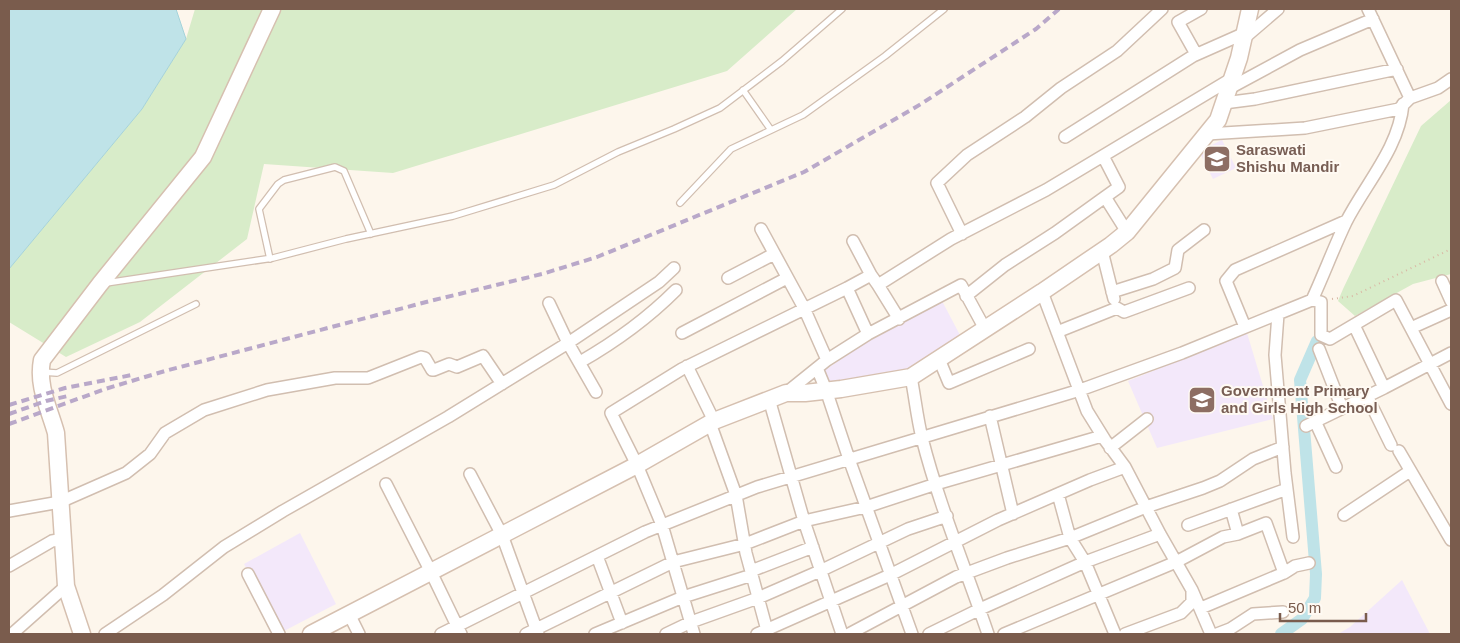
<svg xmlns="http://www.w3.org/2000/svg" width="1460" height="643" viewBox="0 0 1460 643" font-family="Helvetica,sans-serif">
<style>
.education{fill:#f3e8fa}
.green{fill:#d8ecc9}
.water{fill:#bfe3e8;stroke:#a5d3da}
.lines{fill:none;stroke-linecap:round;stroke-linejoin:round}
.canal{stroke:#bfe3e8;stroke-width:12}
.lane-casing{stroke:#d1beb0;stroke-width:8}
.street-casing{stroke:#d1beb0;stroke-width:14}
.secondary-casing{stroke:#d6c0b0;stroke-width:19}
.path{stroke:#d9b8a5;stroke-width:2;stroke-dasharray:1 4;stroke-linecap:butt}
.lane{stroke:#fff;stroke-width:5.5}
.street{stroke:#fff;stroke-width:11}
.secondary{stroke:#fff;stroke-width:16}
.rail{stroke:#b9a8c9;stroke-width:4;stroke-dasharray:8 5;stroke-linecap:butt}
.labels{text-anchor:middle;stroke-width:4;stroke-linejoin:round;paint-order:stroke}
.education-label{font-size:15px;font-weight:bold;fill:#785e54;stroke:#fffaf3;text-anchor:start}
</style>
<rect width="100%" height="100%" fill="#fdf6ec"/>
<path class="education" d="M 1222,140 L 1236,168 L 1213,179 L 1199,151 Z
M 941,299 L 961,337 L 908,371 L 830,383 L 825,370 L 862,345 Z
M 1247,333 L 1273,419 L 1157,448 L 1128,381 Z
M 300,533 L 336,604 L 282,632 L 244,564 Z
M 1402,580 L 1430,634 L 1338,634 L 1350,627 Z"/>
<path class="green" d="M 195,9 L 797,9 L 727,71 L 393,173 L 264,164 L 247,239 L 140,322 L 66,357 L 9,322 L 9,269 L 142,109 L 186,39 Z
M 1451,100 L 1451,274 L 1413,284 L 1355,316 L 1338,301 L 1343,289 L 1421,126 Z"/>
<path class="water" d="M 9,9 L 176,9 L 186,39 L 142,109 L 9,269 Z"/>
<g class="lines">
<path class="canal" d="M 1281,634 L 1302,619 L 1315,598 L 1316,574 L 1300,380 L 1317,341"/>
<g class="lane-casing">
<path id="lane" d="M 743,90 L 771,130
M 680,203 L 731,149 L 803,115 L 885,56 L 944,9
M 270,259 L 259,209 L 278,184 L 284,180 L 335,167 L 344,171 L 371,234
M 106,283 L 273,258 L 346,239 L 453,216 L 554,185 L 618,152 L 674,129 L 720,108 L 782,61 L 842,9
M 42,372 L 57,373 L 196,304"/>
</g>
<g class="street-casing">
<path id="street" d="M 1368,9 L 1410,98
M 1243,39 L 1278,9
M 1196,54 L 1178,22 L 1201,9
M 1228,89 L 1300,50 L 1373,19
M 1224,103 L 1255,99 L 1397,69
M 1207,134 L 1305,128 L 1399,109 L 1410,98 L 1438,88 L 1451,79
M 1065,137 L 1193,56 L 1245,33
M 1103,156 L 1119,187 L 1105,197 L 1127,232
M 761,229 L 804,308 L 827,360 L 786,393
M 962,234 L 937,183 L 967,155 L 1025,117 L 1061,88 L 1117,51 L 1162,9
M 853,241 L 871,275
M 1102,251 L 1114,299
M 728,278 L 774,254
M 1442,281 L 1451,301
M 878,285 L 899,319
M 1042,292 L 1087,411 L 1105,440 L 1125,467 L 1160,534 L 1192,590 L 1211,634
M 1112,292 L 1153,279 L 1175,268 L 1178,250 L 1204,230
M 966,296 L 1005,265 L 1055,233 L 1105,197
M 1312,300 C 1324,274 1334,247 1346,222 C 1366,183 1399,148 1403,104
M 549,303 L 568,343 L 596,392
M 1278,314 L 1275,355 L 1285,473 L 1293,537
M 1354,325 L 1384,388
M 1245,327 L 1226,281 L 1235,270 L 1346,221
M 1411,328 L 1451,310
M 1057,332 L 1117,308 L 1124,312 L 1189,288
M 682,333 L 787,278
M 868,334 L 961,285 L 985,329
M 1319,349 L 1342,408
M 939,359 L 949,383 L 1029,349
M 827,360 L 868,334 L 847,288
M 580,362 C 615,342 647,319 676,290
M 687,366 L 714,421
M 817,368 L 826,390 L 849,459 L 912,634
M 911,377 C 915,397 917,418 922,438 C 939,505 966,569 988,634
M 1367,396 L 1391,445
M 769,399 L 804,521 L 842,634
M 990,416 L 1013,514
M 1315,421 L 1336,467
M 710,423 L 736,495 L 746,553 L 768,634
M 1306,426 L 1384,388 L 1451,353
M 1110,448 L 1147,419
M 1399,451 L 1451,540
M 470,474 L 502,535 L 538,634
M 386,484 L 431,572 L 461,634
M 1058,494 L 1070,538 L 1085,562 L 1115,634
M 1231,509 L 1238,534
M 9,511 L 60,502 L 126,473 L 150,454 L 165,433 L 204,410 L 267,390 L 335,378 L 368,378 L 421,357 L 425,358 L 432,370 L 434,370 L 449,364 L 457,367 L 483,356 L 502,384
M 1344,515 L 1410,471
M 1188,525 L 1287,489
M 597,556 L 622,623
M 9,566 L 52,541 L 64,539
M 751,571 L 813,547
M 1284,573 L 1295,566 L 1309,563
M 248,574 L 279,634
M 349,614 L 359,634
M 12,634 L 66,586
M 105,634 L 163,595 L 224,547 L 283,511 L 448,417 L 568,343 L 659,282 L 674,268
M 441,634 L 645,532 L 757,487 L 1080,390 L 1182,353 L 1312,300 L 1321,302 L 1321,335 L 1330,339 L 1396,300 L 1451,404
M 526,634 L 673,562 L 745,544 L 804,521 L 866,507 L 936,484 L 1102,436
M 595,634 L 683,597 L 752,575
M 666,634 L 691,622 L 758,598 L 820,571 L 908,529 L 947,516
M 694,634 L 662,525 L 637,465 L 611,413 L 682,369 L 847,288 L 871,275 L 878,285 L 951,239 L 1046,190 L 1231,79
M 757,634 L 890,575 L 998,520 L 1090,480 L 1125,467
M 849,634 L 956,577 L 1007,558 L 1070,538 L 1146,507 L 1203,488 L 1220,481 L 1253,459 L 1283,447
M 929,634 L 980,609 L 1085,562 L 1160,534
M 1004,634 L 1176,562 L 1223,537 L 1238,534 L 1266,523 L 1284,573 L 1201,608
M 1125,634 L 1181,613 L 1192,602 L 1192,590
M 1217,634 L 1230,629 L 1253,614 L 1283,612"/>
</g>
<g class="secondary-casing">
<path id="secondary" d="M 82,634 L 66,586 L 56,433 C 49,408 37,386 42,360 L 100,284 L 203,157 L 272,9
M 311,634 L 637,465 L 714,421 L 786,393 L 805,393 L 841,389 L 911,377 L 1042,292 L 1111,245 L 1127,232 L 1218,120 L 1239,58 L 1250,9"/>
</g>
<path class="path" d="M 1332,299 L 1353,296 L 1451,249"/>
<use href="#lane" class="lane"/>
<use href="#street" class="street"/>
<use href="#secondary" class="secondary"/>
<path class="rail" d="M 9,405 L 65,388 L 132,375
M 9,414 L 46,401 L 68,396
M 9,424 L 105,389 L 165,371 L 430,301 L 542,274 L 597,257 L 804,172 L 921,104 L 1036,29 L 1059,9"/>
</g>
<defs>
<g id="school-square" transform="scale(1.4375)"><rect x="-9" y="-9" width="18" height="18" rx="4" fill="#8d6e63" stroke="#fffaf3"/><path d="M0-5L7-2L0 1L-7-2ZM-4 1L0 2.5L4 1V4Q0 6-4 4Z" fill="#fff"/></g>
</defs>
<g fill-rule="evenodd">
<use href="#school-square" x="1217" y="159"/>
<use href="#school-square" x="1202" y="400"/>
</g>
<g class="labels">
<g class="education-label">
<text x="1236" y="155">Saraswati<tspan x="1236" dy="17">Shishu Mandir</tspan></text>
<text x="1221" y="396">Government Primary<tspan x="1221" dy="17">and Girls High School</tspan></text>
</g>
</g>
<rect width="1460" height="643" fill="none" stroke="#7a5c4d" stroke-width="20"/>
<path d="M1280 613v8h86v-8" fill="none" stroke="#7a5c4d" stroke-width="2.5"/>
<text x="1288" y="613" font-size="15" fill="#7a5c4d" stroke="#fffaf3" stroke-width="4" paint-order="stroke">50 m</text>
</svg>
